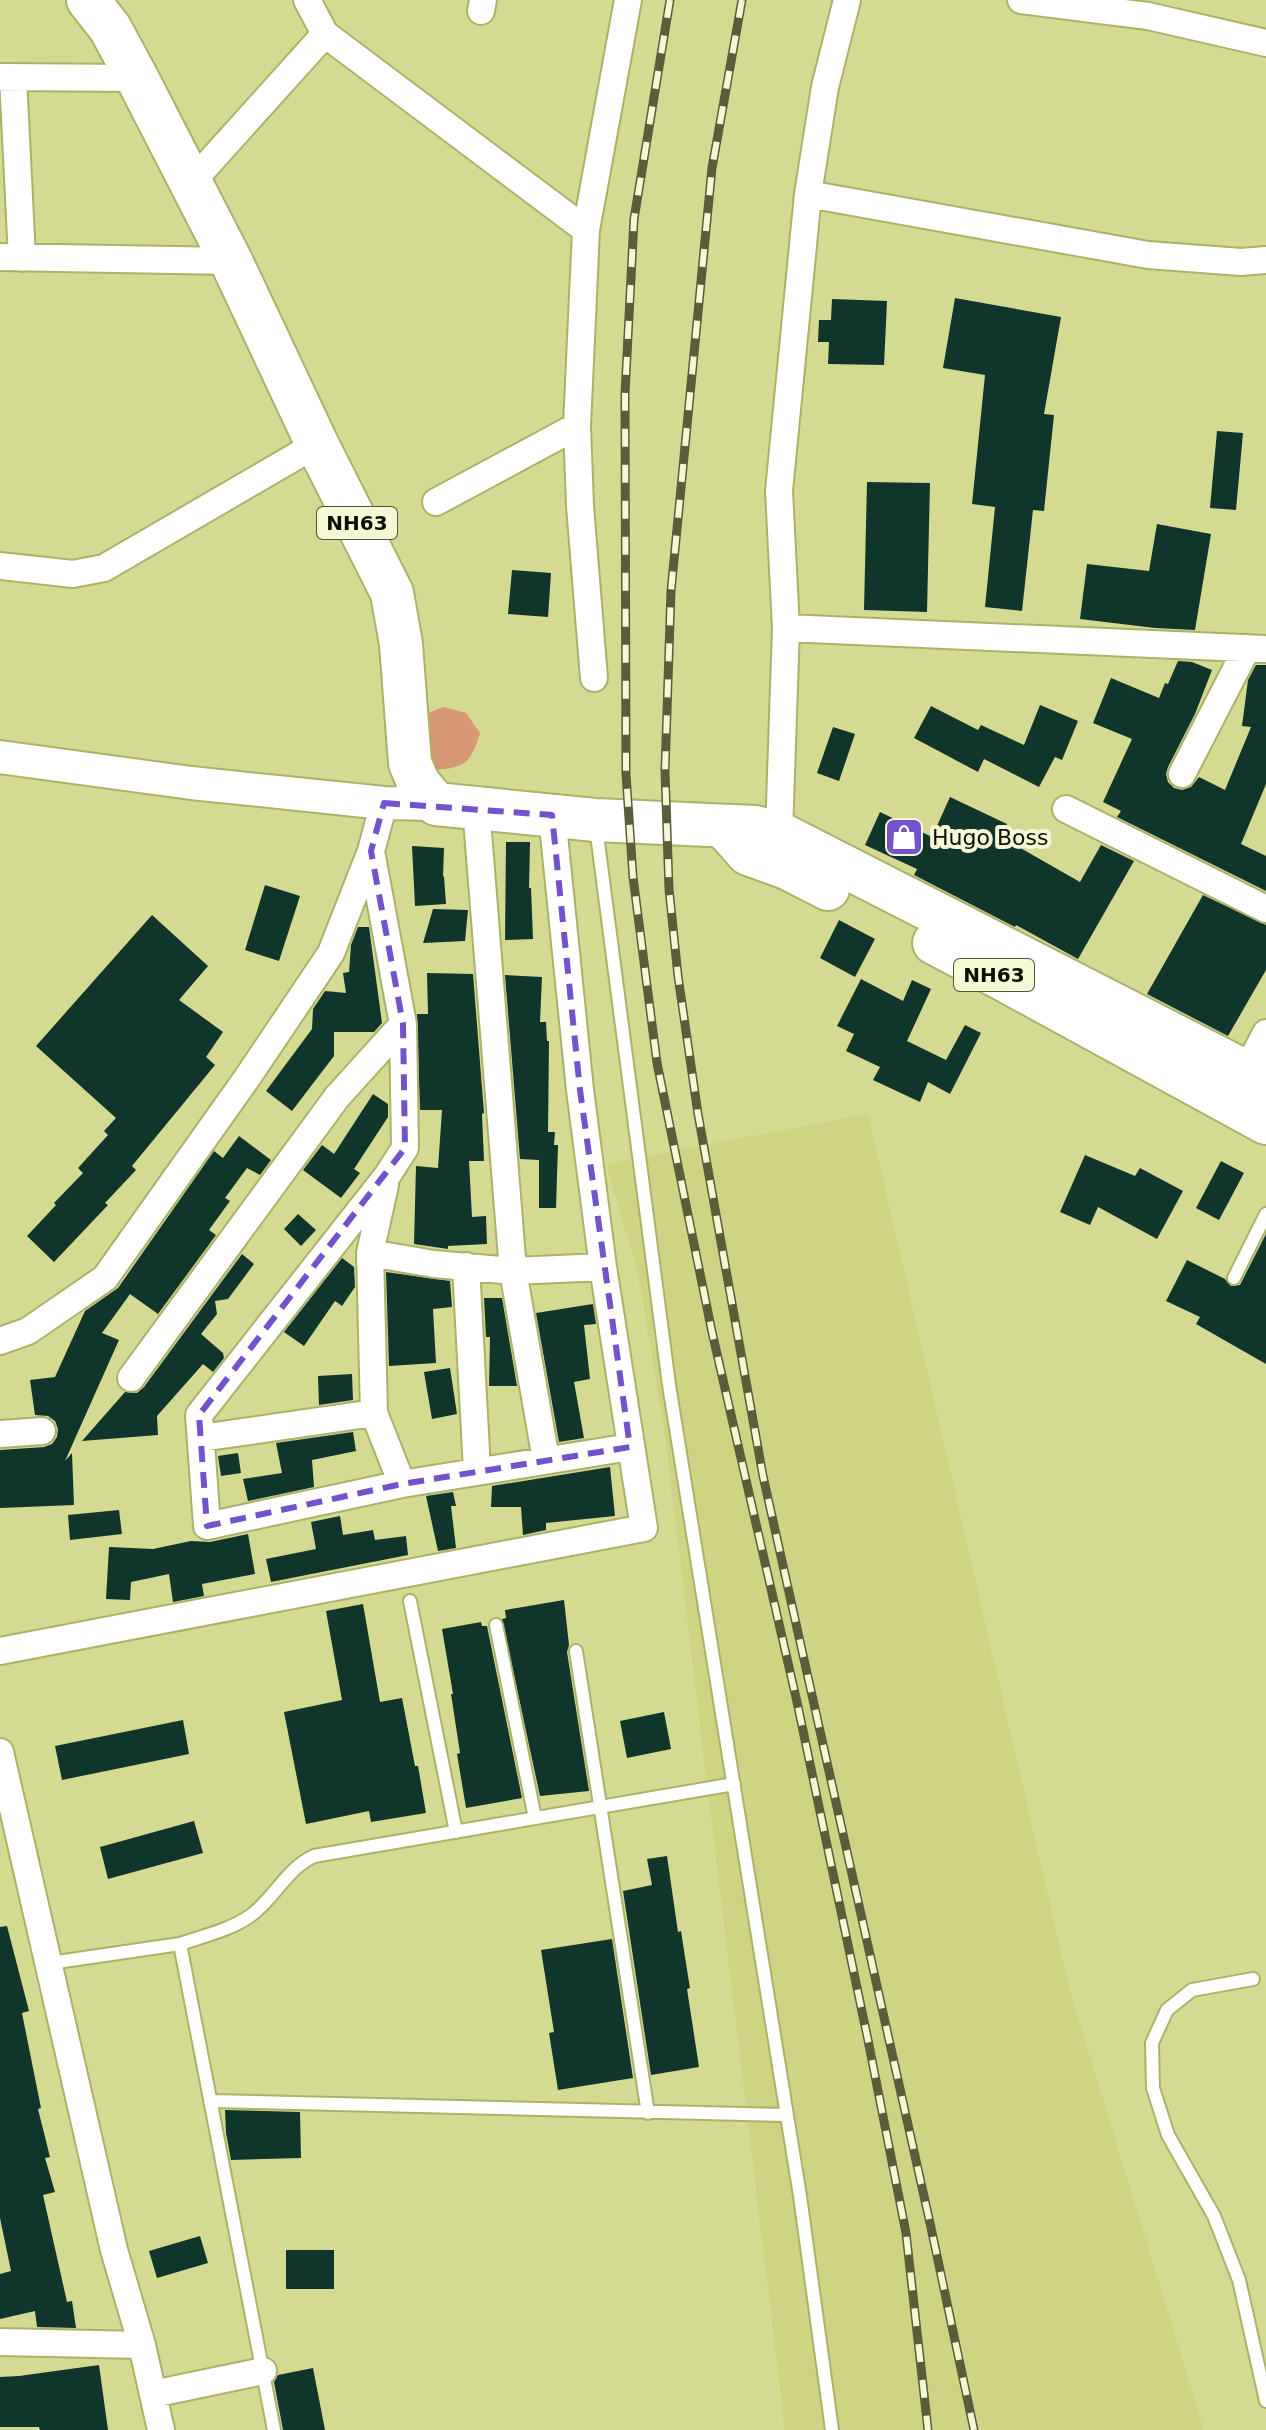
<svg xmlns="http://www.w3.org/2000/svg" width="1266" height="2430" viewBox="0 0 1266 2430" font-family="'DejaVu Sans',sans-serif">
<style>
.built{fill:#ced483}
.green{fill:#d79973}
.building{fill:#10352b}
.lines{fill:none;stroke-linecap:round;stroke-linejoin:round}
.service-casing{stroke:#acb16a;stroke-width:16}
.minor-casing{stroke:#acb16a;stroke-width:30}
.tertiary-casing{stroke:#acb16a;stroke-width:36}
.trunk-casing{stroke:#acb16a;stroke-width:46}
.service{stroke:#fff;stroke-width:12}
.minor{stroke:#fff;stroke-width:26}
.tertiary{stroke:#fff;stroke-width:32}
.trunk{stroke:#fff;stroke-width:42}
.rail-casing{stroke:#5b5c39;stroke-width:9}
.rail{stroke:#f5f8d5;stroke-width:6;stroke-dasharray:18;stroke-linecap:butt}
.marked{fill:none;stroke:#7352cb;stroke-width:6;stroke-dasharray:16 10;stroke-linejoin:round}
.labels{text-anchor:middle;stroke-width:8;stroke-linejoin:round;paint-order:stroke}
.shield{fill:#f5f8d5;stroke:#535440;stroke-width:2}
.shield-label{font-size:20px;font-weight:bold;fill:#0d0d00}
.poi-label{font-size:22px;fill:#0d0d00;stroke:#f5f8d5;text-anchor:start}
</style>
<rect width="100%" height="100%" fill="#d5da92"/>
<path class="built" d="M 868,1114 L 1070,1991 L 1204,2430 L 785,2430 L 665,1436 L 638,1273 L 606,1164 Z"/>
<path class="green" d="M 443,707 L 466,713 L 480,733 C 471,763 465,768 434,770 L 419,755 L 423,715 Z"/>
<path class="building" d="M 955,298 L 1061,317 L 1044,414 L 1054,415 L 1044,511 L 1033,510 L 1022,611 L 985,607 L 995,507 L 972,504 L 985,375 L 943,368 Z
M 832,299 L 887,301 L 884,365 L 828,364 L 829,342 L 818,342 L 819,320 L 831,320 Z
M 1217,431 L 1243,433 L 1236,510 L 1210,508 Z
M 867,482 L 930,483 L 927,612 L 864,610 Z
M 1157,524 L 1211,534 L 1195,630 L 1155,628 L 1080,619 L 1087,564 L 1149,571 Z
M 512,570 L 551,573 L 548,617 L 508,614 Z
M 1178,661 L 1192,662 L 1212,670 L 1195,714 L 1168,767 L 1166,774 L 1168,782 L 1174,788 L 1182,790 L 1191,787 L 1199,777 L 1225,790 L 1251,727 L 1242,726 L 1248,680 L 1256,665 L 1266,665 L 1266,784 L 1241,844 L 1266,856 L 1266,891 L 1117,817 L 1121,811 L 1103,802 L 1132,739 L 1093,723 L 1111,678 L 1159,698 L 1165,683 L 1168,684 Z
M 1040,705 L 1078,721 L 1062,760 L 1055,757 L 1039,787 L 984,759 L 978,772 L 914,738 L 931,706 L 978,730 L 981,725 L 1024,745 Z
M 833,727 L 855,734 L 839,781 L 817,773 Z
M 950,797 L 1007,824 L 1001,837 L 1080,882 L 1101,845 L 1134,861 L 1078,959 L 1016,925 L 1015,927 L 914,875 L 917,869 L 865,845 L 880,812 L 932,837 Z
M 506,842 L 530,842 L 529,888 L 531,888 L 533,939 L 505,940 Z
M 412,846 L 444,848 L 443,877 L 444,876 L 446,904 L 415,906 Z
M 265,885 L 300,896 L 279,961 L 245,950 Z
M 1203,895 L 1266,925 L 1266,970 L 1228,1036 L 1147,994 Z
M 433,909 L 468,910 L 465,941 L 423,943 Z
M 152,915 L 208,966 L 179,1000 L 223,1032 L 206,1057 L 215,1065 L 132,1166 L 136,1170 L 105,1203 L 108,1205 L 54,1262 L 27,1236 L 56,1205 L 54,1203 L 83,1173 L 78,1168 L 108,1135 L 104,1131 L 116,1118 L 36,1046 Z
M 839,920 L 875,939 L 855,977 L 820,958 Z
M 358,927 L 369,927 L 382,1023 L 374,1032 L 334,1032 L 334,1056 L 292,1111 L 266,1091 L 312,1029 L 313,1009 L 325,991 L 346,993 L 343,973 L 349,972 L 351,945 Z
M 427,973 L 473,974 L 484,1113 L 482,1114 L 484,1161 L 469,1161 L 472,1217 L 486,1216 L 487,1244 L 448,1246 L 448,1249 L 414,1244 L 416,1166 L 438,1168 L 442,1110 L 420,1110 L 417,1014 L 428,1014 Z
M 505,975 L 542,977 L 540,1022 L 546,1022 L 547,1041 L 549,1041 L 548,1132 L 555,1132 L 554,1145 L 558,1145 L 556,1208 L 539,1208 L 539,1160 L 520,1159 Z
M 861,979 L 903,1001 L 912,980 L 931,989 L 907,1041 L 946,1060 L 965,1025 L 981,1033 L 950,1094 L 928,1082 L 920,1102 L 873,1080 L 880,1067 L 846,1051 L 854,1034 L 837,1026 Z
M 373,1094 L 388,1104 L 388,1117 L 354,1169 L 360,1173 L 341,1198 L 303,1170 L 322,1145 L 334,1154 Z
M 239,1136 L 271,1160 L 260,1175 L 247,1168 L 225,1198 L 230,1201 L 209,1230 L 216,1235 L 158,1314 L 130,1294 L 102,1333 L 119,1340 L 65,1461 L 72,1453 L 74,1505 L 0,1508 L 0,1450 L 44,1447 L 52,1444 L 57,1437 L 58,1429 L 55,1421 L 48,1416 L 35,1415 L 30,1380 L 55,1377 L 85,1311 L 118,1288 L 214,1151 L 223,1158 Z
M 1085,1155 L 1135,1176 L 1140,1168 L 1183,1191 L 1157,1239 L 1098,1207 L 1090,1225 L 1060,1212 Z
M 1221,1161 L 1244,1173 L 1219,1220 L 1196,1208 Z
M 298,1214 L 316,1230 L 301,1246 L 284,1229 Z
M 1266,1234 L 1266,1364 L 1196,1324 L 1200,1317 L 1166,1301 L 1187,1260 L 1225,1279 L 1231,1286 L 1240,1285 Z
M 242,1254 L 254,1264 L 228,1299 L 215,1301 L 217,1314 L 201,1334 L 223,1353 L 224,1358 L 213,1372 L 203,1364 L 157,1416 L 158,1435 L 82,1441 L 125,1392 L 137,1393 L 144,1387 Z
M 342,1258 L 354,1267 L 355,1287 L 342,1306 L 335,1301 L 304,1346 L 284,1332 Z
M 386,1272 L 450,1281 L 452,1307 L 433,1309 L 436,1363 L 389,1366 Z
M 484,1298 L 502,1298 L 517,1386 L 489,1386 L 490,1337 L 486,1337 Z
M 593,1304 L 596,1324 L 584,1325 L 590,1379 L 574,1382 L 584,1438 L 559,1442 L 536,1313 Z
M 450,1368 L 457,1414 L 432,1419 L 424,1372 Z
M 352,1374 L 353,1400 L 319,1405 L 318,1376 Z
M 353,1432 L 356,1451 L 312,1460 L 314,1487 L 248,1501 L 243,1479 L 282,1473 L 276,1443 Z
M 238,1453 L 241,1473 L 221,1476 L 218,1456 Z
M 610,1467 L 615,1516 L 546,1523 L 546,1530 L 523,1535 L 521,1507 L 491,1507 L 492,1486 Z
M 453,1492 L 456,1506 L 451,1506 L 456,1548 L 438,1551 L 426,1496 Z
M 119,1510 L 122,1534 L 70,1540 L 68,1515 Z
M 340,1516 L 343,1535 L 373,1530 L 375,1540 L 406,1536 L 408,1555 L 271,1582 L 266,1559 L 316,1549 L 311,1522 Z
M 248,1534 L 255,1574 L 202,1584 L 204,1596 L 173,1602 L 169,1574 L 131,1582 L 130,1600 L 106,1599 L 109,1547 L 153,1549 L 191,1541 L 210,1542 Z
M 564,1600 L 569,1645 L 567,1652 L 589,1791 L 540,1796 L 502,1619 L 506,1618 L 505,1610 Z
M 363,1604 L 380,1702 L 402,1698 L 415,1766 L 418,1766 L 426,1813 L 371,1822 L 369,1811 L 306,1824 L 284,1712 L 342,1700 L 326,1611 Z
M 481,1622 L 482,1626 L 487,1626 L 522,1798 L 466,1808 L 457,1754 L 460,1753 L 451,1694 L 453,1694 L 442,1629 Z
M 664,1712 L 671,1749 L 627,1758 L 620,1721 Z
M 183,1720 L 189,1754 L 62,1780 L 55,1746 Z
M 194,1821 L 203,1853 L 108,1879 L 100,1847 Z
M 667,1856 L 678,1932 L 681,1931 L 688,1976 L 690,1988 L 687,1989 L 699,2067 L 651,2075 L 623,1891 L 652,1885 L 647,1859 Z
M 7,1926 L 29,2011 L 22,2013 L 41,2108 L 38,2109 L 50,2157 L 45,2158 L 55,2192 L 43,2195 L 67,2302 L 72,2301 L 76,2328 L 37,2327 L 35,2311 L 0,2319 L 0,2274 L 11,2271 L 0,2218 L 0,1927 Z
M 612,1939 L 633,2078 L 558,2090 L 549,2033 L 554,2032 L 541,1950 Z
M 225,2110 L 300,2112 L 301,2158 L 231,2160 L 226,2133 Z
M 200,2236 L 208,2263 L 157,2278 L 149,2251 Z
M 286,2250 L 334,2250 L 334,2289 L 286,2289 Z
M 99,2365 L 108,2430 L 40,2430 L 39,2427 L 0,2427 L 0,2377 L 19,2376 Z
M 313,2368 L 325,2430 L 283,2430 L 274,2382 L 278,2375 Z"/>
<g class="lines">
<g class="service-casing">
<path id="service" d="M 596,827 L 669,1385 L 800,2196 L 832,2430
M 1234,1278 L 1266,1214
M 410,1601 L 456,1832
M 496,1625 L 535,1818
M 576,1651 L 648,2113
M 180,1944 C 203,1936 230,1930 250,1916 C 275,1898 286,1869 314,1856 L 734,1784
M 50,1963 L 180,1944 L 274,2430
M 1253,1979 L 1192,1990 L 1167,2010 L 1152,2043 L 1153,2088 L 1168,2135 L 1214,2216 L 1239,2280 L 1266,2401
M 210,2101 L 787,2115"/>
</g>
<g class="minor-casing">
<path id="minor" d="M 1021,0 L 1148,16 L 1266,43
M 481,11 L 483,0
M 325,34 L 586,230
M 0,77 L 137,78
M 13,77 L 22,258
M 190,184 L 325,34 L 307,0
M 808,194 L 1148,255 L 1241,262 L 1266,260
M 0,257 L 231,261
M 436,502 L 577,426
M 0,566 L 73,574 L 104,568 L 317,444
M 786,628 L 1266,649
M 594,678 L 580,506 L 577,426 L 586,230 L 628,0
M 1182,774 L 1247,648
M 1066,809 L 1266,909
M 779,833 L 786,628 L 779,491 L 808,194 L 825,87 L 847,0
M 371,851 L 403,1024
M 1246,1071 L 1266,1033
M 370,1253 L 434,1264 L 513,1271 L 476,807
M 466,1266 L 477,1470
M 0,1341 L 28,1331 L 105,1278 L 247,1078 L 331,953 L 371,851 L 384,803
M 131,1378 L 337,1097 L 403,1024 L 405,1148 L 387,1176 L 199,1415 L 207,1526 L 402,1484 L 630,1447
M 374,1413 L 402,1484
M 0,1434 L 42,1431
M 201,1438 L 374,1413 L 370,1253 L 385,1185
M 546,1460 L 513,1271 L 603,1267
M 0,1651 L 644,1528 L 603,1267 L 580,1090 L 552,815
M 0,1752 L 114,2250 L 142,2345 L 161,2430
M 0,2342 L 142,2345
M 153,2394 L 263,2371"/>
</g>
<g class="tertiary-casing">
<path id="tertiary" d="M 0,757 L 191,783 L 384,803 L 436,804"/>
</g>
<g class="trunk-casing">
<path id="trunk" d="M 88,0 L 110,28 L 137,78 L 231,261 L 317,444 L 392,593 L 401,644 L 410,763 L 418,782 L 436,804 L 595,820 L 755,827 L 779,833 L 1266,1082
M 725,828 L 748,854 L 787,868 L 828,889
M 934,943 L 1008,982 L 1266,1123"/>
</g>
<use href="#service" class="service"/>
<use href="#minor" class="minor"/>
<use href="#tertiary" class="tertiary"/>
<use href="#trunk" class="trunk"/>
<g class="rail-casing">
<path id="rail" d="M 670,0 L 634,219 L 625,394 L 626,774 L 633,877 L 657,1063 L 712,1332 L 797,1702 L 868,2040 L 906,2233 L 928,2430
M 742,0 L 712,168 L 671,591 L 665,771 L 669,889 L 678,976 L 698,1114 L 763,1476 L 930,2223 L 974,2430"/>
</g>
<use href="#rail" class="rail"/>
</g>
<path class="marked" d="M 384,803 L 552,815 L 580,1090 L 630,1447 L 402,1484 L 207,1526 L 199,1415 L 405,1148 L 403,1024 L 371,851 Z"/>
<defs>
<g id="shop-square" transform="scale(2)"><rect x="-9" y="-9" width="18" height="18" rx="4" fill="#7352cb" stroke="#f5f8d5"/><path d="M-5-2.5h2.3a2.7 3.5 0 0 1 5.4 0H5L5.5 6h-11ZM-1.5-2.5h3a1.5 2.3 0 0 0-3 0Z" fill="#fff"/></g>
</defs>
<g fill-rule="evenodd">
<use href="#shop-square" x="904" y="837"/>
</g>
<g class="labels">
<g class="shield">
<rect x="317" y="507" width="80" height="32" rx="6"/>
<rect x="954" y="959" width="80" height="32" rx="6"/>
</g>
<g class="shield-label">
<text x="357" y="530">NH63</text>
<text x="994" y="982">NH63</text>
</g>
<g class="poi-label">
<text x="932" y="845">Hugo Boss</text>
</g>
</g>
</svg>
